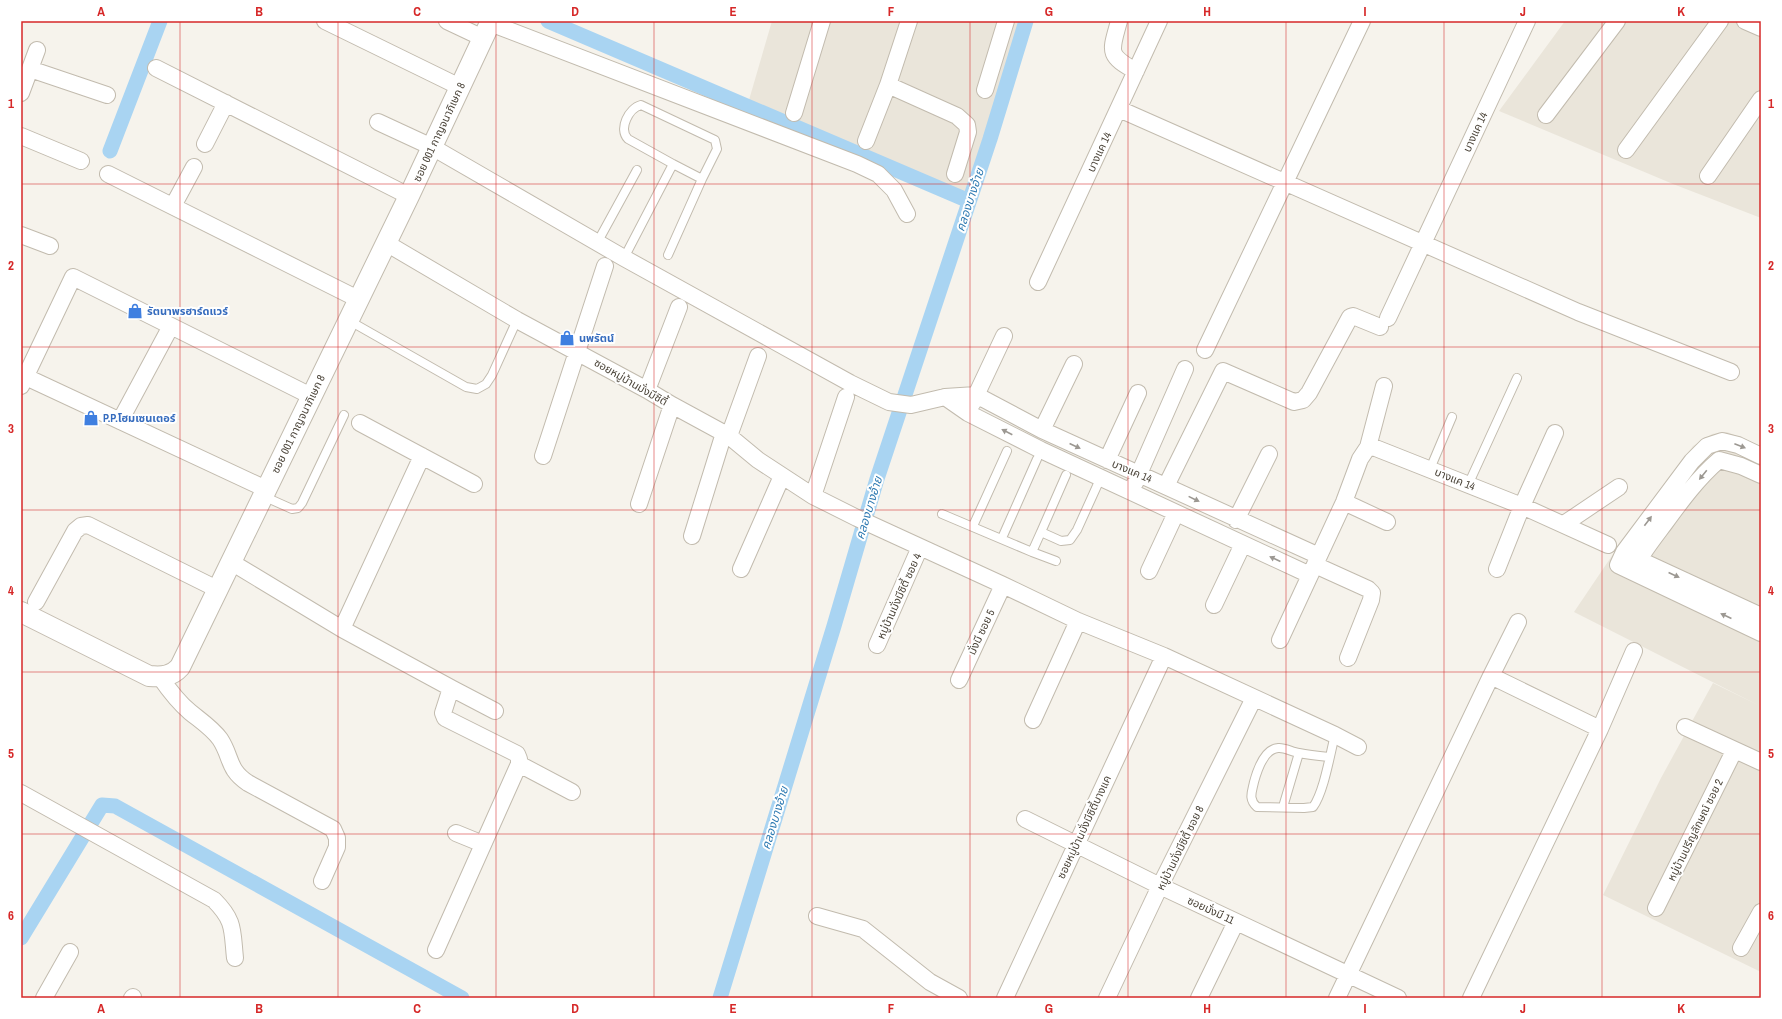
<svg xmlns="http://www.w3.org/2000/svg" width="1782" height="1019" viewBox="0 0 1782 1019" font-family="'Archivo Narrow','Noto Sans Thai',sans-serif">
<style>
.residential{fill:#eae5da}
.lines{fill:none;stroke-linecap:round;stroke-linejoin:round}
.canal{stroke:#a9d4f2;stroke-width:15}
.service-casing{stroke:#c2bbae;stroke-width:10}
.minor-casing{stroke:#c2bbae;stroke-width:18}
.tertiary-casing{stroke:#c2bbae;stroke-width:22}
.service{stroke:#fff;stroke-width:8}
.minor{stroke:#fff;stroke-width:16}
.tertiary{stroke:#fff;stroke-width:20}
.oneway{fill:#9c9892}
.grid{fill:none;stroke:#d62828;stroke-width:1;stroke-opacity:0.55}
.labels{text-anchor:middle;stroke-width:4;stroke-linejoin:round;paint-order:stroke}
.street-label{font-size:11px;fill:#4b4439;stroke:#fff}
.shop-label{font-size:11px;font-weight:bold;fill:#366cbe;stroke:#fff;text-anchor:start}
.water-label{font-size:12px;font-style:italic;fill:#2e7ab2;stroke:#fff}
.neatline{fill:none;stroke:#d62828;stroke-width:1.5}
.grid-label{font-size:13px;text-anchor:middle;font-weight:bold;fill:#d62828}
</style>
<rect width="100%" height="100%" fill="#f6f3ec"/>
<path class="residential" d="M 772,21 L 1020,21 L 966,195 L 749,100 Z
M 1565,21 L 1761,21 L 1761,218 L 1673,184 L 1499,111 Z
M 1727,432 L 1761,446 L 1761,972 L 1603,895 L 1661,778 L 1713,683 L 1758,705 L 1574,612 L 1630,529 L 1693,446 L 1712,434 Z"/>
<g class="lines">
<path class="canal" d="M 548,21 L 969,201
M 110,151 L 160,21
M 21,938 L 102,805 L 115,806 L 462,998
M 720,998 L 834,626 L 877,479 L 990,139 L 1026,21"/>
<g class="service-casing">
<path id="service" d="M 673,164 L 702,179
M 597,243 L 637,170
M 624,258 L 673,164 L 628,139 C 618,129 629,108 641,105 L 715,140 L 717,149 L 702,179 L 668,255
M 348,320 L 466,387 L 477,389 L 486,384 L 492,375 L 517,320
M 1430,469 L 1452,417
M 1468,485 L 1517,378
M 263,496 L 292,509 L 298,508 L 302,503 L 344,415
M 942,514 L 1032,552 L 1041,532 L 1061,541 L 1070,540 L 1077,530 L 1101,477
M 973,526 L 1007,451
M 1041,532 L 1066,475
M 1002,538 L 1037,459
M 1032,552 L 1056,561
M 1329,757 C 1319,756 1309,755 1299,753 C 1292,752 1284,747 1278,748 C 1264,749 1257,771 1254,782 C 1252,792 1248,799 1257,807 L 1304,808 L 1313,807 C 1324,792 1330,754 1335,735
M 1283,807 L 1299,753"/>
</g>
<g class="minor-casing">
<path id="minor" d="M 325,21 L 460,87
M 447,21 L 483,38
M 909,21 L 888,85 L 957,116 L 967,125 L 968,132 L 955,174
M 1119,21 C 1111,51 1106,55 1136,71
M 1745,21 L 1761,28
M 490,23 L 857,164 L 878,174 L 894,190 L 907,214
M 156,68 L 409,196
M 30,69 L 107,95
M 985,90 L 1006,21
M 21,93 L 37,50
M 1119,109 L 1578,312 L 1731,372
M 794,113 L 822,21
M 1546,115 L 1617,21
M 378,122 L 432,147 L 624,258 L 850,383 L 889,402 L 911,405 L 945,397
M 21,136 L 81,161
M 866,141 L 888,85
M 205,144 L 226,103
M 1626,150 L 1720,21
M 108,174 L 358,299
M 1708,176 L 1761,99
M 173,206 L 194,167
M 21,235 L 50,246
M 386,243 L 517,320 L 647,390 L 672,405 L 729,436 L 758,460 L 813,496 L 857,518 L 1003,585 L 1078,621 L 1164,656 L 1335,735 L 1358,747
M 1038,282 L 1159,21
M 1388,318 L 1527,21
M 1205,350 L 1362,21
M 26,377 L 266,489
M 21,386 L 73,277 L 311,396
M 647,390 L 679,307
M 972,404 L 1004,336
M 120,421 L 171,326
M 360,423 L 474,484
M 1042,430 L 1074,364
M 729,436 L 758,356
M 1368,447 L 1384,386
M 543,456 L 605,266
M 1761,456 L 1738,445 L 1722,441 L 1707,446 L 1692,461 L 1624,552 L 1618,565 L 1761,633
M 1107,460 L 1138,393
M 1135,483 L 1185,369
M 1166,486 L 1223,371 L 1294,402 L 1303,400 L 1309,393 L 1350,317 L 1353,316 L 1380,327
M 813,496 L 846,397
M 1344,502 L 1387,522
M 639,504 L 672,405
M 1236,520 L 1269,454
M 1564,524 L 1619,487
M 692,536 L 724,433
M 1629,555 L 1761,616
M 231,562 L 342,629 L 451,688 L 443,713 L 445,718 L 517,754 L 519,759 L 519,764 L 436,950
M 1315,565 L 1368,589 L 1372,593 L 1371,600 L 1348,658
M 741,569 L 782,476
M 1497,569 L 1522,506 L 1555,433
M 1149,571 L 1176,513
M 1632,571 C 1641,554 1653,539 1665,523 C 1681,501 1698,478 1719,460 L 1741,466 L 1761,475
M 1310,575 L 1041,450 L 968,413 L 945,397 L 976,395 L 1042,430 L 1319,556
M 36,602 L 75,531 L 81,526 L 88,525 L 217,589
M 1214,605 L 1243,544
M 1518,622 L 1491,676 L 1600,729
M 342,629 L 422,456
M 1280,640 L 1344,502 L 1360,459 L 1368,447 L 1373,447 L 1522,506 L 1608,545
M 877,645 L 920,547
M 160,677 C 169,690 178,702 190,712 C 201,721 212,728 220,739 C 232,757 227,769 248,783 L 333,829 L 337,838 L 337,847 L 322,881
M 959,680 L 1003,585
M 451,688 L 495,711
M 1033,720 L 1078,621
M 1685,727 L 1761,762
M 519,764 L 572,792
M 21,793 L 214,900 C 235,921 232,930 235,958
M 1025,819 L 1160,886 L 1398,998
M 456,833 L 483,844
M 1656,908 L 1734,751
M 817,916 L 863,929 L 930,982 L 959,998
M 1741,948 L 1761,912
M 44,998 L 70,952
M 132,998 L 133,997
M 1005,998 L 1164,656
M 1107,998 L 1160,886 L 1254,698
M 1199,998 L 1236,922
M 1337,998 L 1491,676
M 1471,998 L 1600,729 L 1634,651"/>
</g>
<g class="tertiary-casing">
<path id="tertiary" d="M 21,612 L 149,676 C 162,677 171,677 180,667 L 409,196 L 491,21"/>
</g>
<use href="#service" class="service"/>
<use href="#minor" class="minor"/>
<use href="#tertiary" class="tertiary"/>
</g>
<defs><path id="oneway-solid" d="M-6-.8H1V-3.2L6.5 0L1 3.2V.8H-6Z"/></defs>
<g class="oneway">
<use href="#oneway-solid" transform="translate(1007 432) rotate(-153)"/>
<use href="#oneway-solid" transform="translate(1075 446) rotate(25)"/>
<use href="#oneway-solid" transform="translate(1740 446) rotate(21)"/>
<use href="#oneway-solid" transform="translate(1703 475) rotate(129)"/>
<use href="#oneway-solid" transform="translate(1194 499) rotate(26)"/>
<use href="#oneway-solid" transform="translate(1648 521) rotate(-53)"/>
<use href="#oneway-solid" transform="translate(1275 559) rotate(-155)"/>
<use href="#oneway-solid" transform="translate(1674 575) rotate(25)"/>
<use href="#oneway-solid" transform="translate(1726 616) rotate(-155)"/>
</g>
<path class="grid" d="M 180,21 L 180,998M 338,21 L 338,998M 496,21 L 496,998M 654,21 L 654,998M 812,21 L 812,998M 970,21 L 970,998M 1128,21 L 1128,998M 1286,21 L 1286,998M 1444,21 L 1444,998M 1602,21 L 1602,998M 21,184 L 1761,184M 21,347 L 1761,347M 21,510 L 1761,510M 21,672 L 1761,672M 21,834 L 1761,834"/>
<defs>
<g id="shop-bare" transform="scale(1.2)"><path d="M-5-2.5h2.3a2.7 3.5 0 0 1 5.4 0H5L5.5 6h-11ZM-1.5-2.5h3a1.5 2.3 0 0 0-3 0Z" fill="#3f7fe0" stroke="#fff" stroke-width="2.5" paint-order="stroke"/></g>
</defs>
<g fill-rule="evenodd">
<use href="#shop-bare" x="135" y="311"/>
<use href="#shop-bare" x="567" y="338"/>
<use href="#shop-bare" x="91" y="418"/>
</g>
<g class="labels">
<g class="street-label">
<text transform="translate(439 132) rotate(-65)" y="4">ซอย 001 กาญจนาภิเษก 8</text>
<text transform="translate(1475 132) rotate(-65)" y="4">บางแค 14</text>
<text transform="translate(1099 152) rotate(-65)" y="4">บางแค 14</text>
<text transform="translate(631 382) rotate(30)" y="4">ซอยหมู่บ้านมั่งมีซิตี้</text>
<text transform="translate(298 424) rotate(-64)" y="4">ซอย 001 กาญจนาภิเษก 8</text>
<text transform="translate(1132 471) rotate(23)" y="4">บางแค 14</text>
<text transform="translate(1455 479) rotate(22)" y="4">บางแค 14</text>
<text transform="translate(899 596) rotate(-66)" y="4">หมู่บ้านมั่งมีซิตี้ ซอย 4</text>
<text transform="translate(981 632) rotate(-65)" y="4">มั่งมี ซอย 5</text>
<text transform="translate(1084 827) rotate(-65)" y="4">ซอยหมู่บ้านมั่งมีซิตี้บางแค</text>
<text transform="translate(1695 830) rotate(-64)" y="4">หมู่บ้านปรีญลักษณ์ ซอย 2</text>
<text transform="translate(1180 848) rotate(-64)" y="4">หมู่บ้านมั่งมีซิตี้ ซอย 8</text>
<text transform="translate(1211 910) rotate(25)" y="4">ซอยมั่งมี 11</text>
</g>
<g class="shop-label">
<text x="147" y="315">รัตนาพรฮาร์ดแวร์</text>
<text x="579" y="342">นพรัตน์</text>
<text x="103" y="422">P.P.โฮมเซนเตอร์</text>
</g>
<g class="water-label">
<text transform="translate(970 200) rotate(-72)" y="4">คลองบางอ้าย</text>
<text transform="translate(869 508) rotate(-73)" y="4">คลองบางอ้าย</text>
<text transform="translate(775 818) rotate(-73)" y="4">คลองบางอ้าย</text>
</g>
</g>
<rect width="1782" height="1019" fill="none" stroke="#ffffff" stroke-width="44"/>
<rect x="22" y="22" width="1738" height="975" class="neatline"/>
<g class="grid-label">
<text x="101" y="16">A</text>
<text x="259" y="16">B</text>
<text x="417" y="16">C</text>
<text x="575" y="16">D</text>
<text x="733" y="16">E</text>
<text x="891" y="16">F</text>
<text x="1049" y="16">G</text>
<text x="1207" y="16">H</text>
<text x="1365" y="16">I</text>
<text x="1523" y="16">J</text>
<text x="1681" y="16">K</text>
<text x="11" y="108">1</text>
<text x="1771" y="108">1</text>
<text x="11" y="270">2</text>
<text x="1771" y="270">2</text>
<text x="11" y="433">3</text>
<text x="1771" y="433">3</text>
<text x="11" y="595">4</text>
<text x="1771" y="595">4</text>
<text x="11" y="758">5</text>
<text x="1771" y="758">5</text>
<text x="11" y="920">6</text>
<text x="1771" y="920">6</text>
<text x="101" y="1013">A</text>
<text x="259" y="1013">B</text>
<text x="417" y="1013">C</text>
<text x="575" y="1013">D</text>
<text x="733" y="1013">E</text>
<text x="891" y="1013">F</text>
<text x="1049" y="1013">G</text>
<text x="1207" y="1013">H</text>
<text x="1365" y="1013">I</text>
<text x="1523" y="1013">J</text>
<text x="1681" y="1013">K</text>
</g>
</svg>
